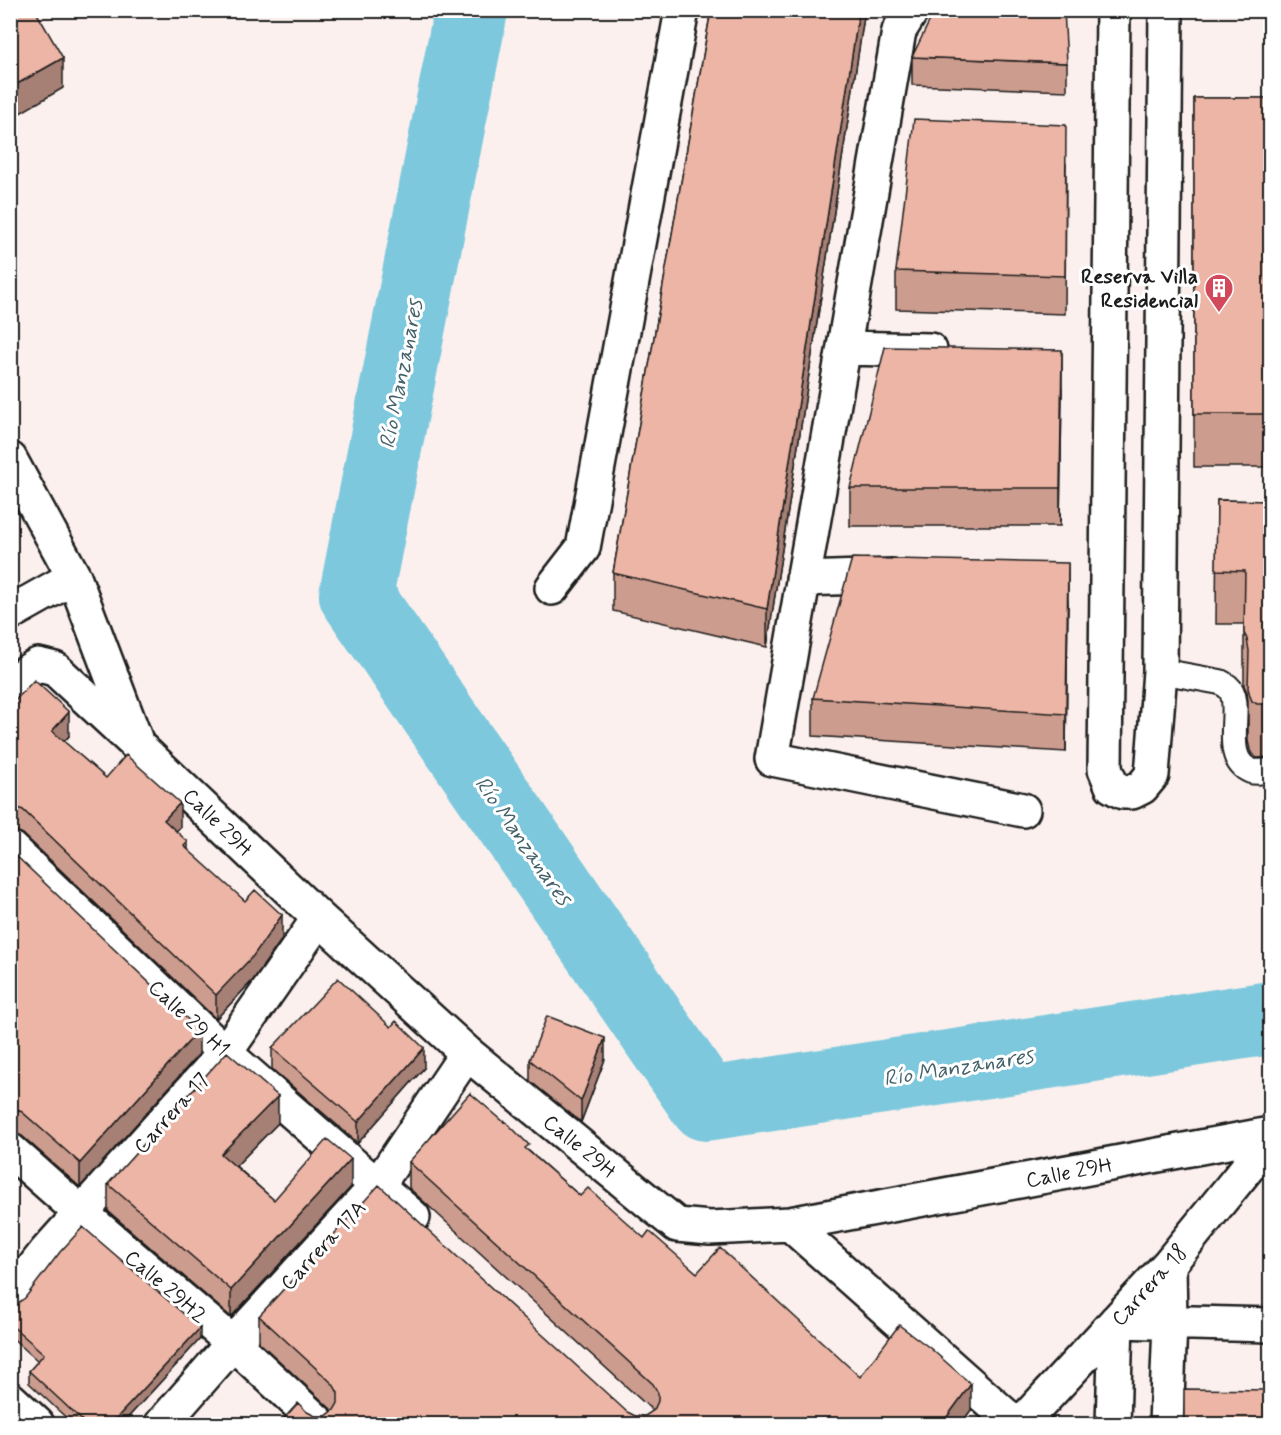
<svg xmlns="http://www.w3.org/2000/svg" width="1281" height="1435" viewBox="0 0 1281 1435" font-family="Mynerve,sans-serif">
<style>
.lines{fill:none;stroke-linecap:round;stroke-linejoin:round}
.river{stroke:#7dc8dd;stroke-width:74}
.lane-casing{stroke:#1c1c1c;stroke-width:28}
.street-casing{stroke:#1c1c1c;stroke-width:38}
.lane{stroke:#fff;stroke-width:24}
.street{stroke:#fff;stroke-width:33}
.wall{fill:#cc9c8e;stroke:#1c1c1c;stroke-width:1.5}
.shaded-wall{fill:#a67f74;stroke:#1c1c1c;stroke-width:1.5}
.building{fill:#edb5a5;stroke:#1c1c1c;stroke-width:1.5}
.labels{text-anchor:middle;stroke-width:6;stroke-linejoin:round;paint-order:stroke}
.poi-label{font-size:21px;font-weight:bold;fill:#1c1c1c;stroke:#fff;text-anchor:end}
.street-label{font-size:21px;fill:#1c1c1c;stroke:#fff}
.water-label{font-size:22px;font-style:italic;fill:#436169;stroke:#fff}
</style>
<rect width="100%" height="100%" fill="#fbf0ed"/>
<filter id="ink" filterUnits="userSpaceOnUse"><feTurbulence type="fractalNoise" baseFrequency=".0167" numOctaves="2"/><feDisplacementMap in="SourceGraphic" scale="12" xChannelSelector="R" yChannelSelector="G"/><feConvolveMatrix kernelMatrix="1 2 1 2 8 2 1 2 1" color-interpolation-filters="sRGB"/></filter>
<g filter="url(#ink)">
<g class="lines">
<path class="river" d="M 471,10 L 356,595 L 706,1104 L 1270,1018"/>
<g class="lane-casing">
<path id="lane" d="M 1160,671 L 1220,682 C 1222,683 1226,685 1228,687 C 1246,702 1218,758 1251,771 C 1257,773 1265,771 1270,771"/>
</g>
<g class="street-casing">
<path id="street" d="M 912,10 L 899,31 L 772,759 L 1023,810
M 1113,10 L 1105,769 L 1112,786 L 1123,792 L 1132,792 L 1142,787 L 1152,775 L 1160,671 L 1166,10
M 844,348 L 930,350
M 10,459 L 74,577 L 135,738
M 803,579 L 892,576
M 552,588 L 583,548 L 682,10
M 10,613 L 74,577
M 10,689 L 28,671 L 38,665 L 55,669 L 138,746 L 319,918 L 467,1053 L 677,1225 L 710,1228 L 790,1224 L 1270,1134
M 10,848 L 225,1053 L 413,1217
M 10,1150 L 81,1213 L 233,1343 L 320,1424
M 790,1224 L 1015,1424
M 10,1298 L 46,1252 L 81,1213 L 225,1053 L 319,918
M 10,1399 L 37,1424
M 162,1424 L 233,1343 L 378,1185 L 467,1053
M 1021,1424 L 1169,1264 L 1270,1140
M 1113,1424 L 1116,1321 L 1270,1325
M 1166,1424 L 1170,1323 L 1169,1264"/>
</g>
<use href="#lane" class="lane"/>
<use href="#street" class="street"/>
</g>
<path class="wall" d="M 711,10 L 865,10 L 767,647 L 613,611 L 613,573 Z
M 912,57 L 1067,63 L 1067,91 L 912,85 Z
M 1194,98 L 1270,98 L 1270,467 L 1194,467 Z
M 1066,164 L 1065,314 L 896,309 L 896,271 Z
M 1062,388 L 1060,526 L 850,526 L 850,488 Z
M 1217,500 L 1270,501 L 1270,757 L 1257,758 L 1252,754 L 1250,750 L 1248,741 L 1248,701 L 1247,692 L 1244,686 L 1244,624 L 1216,624 Z
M 1068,601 L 1066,752 L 813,736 L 813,698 Z
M 10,706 L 69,736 L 64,742 L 106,778 L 180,827 L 176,831 L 188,850 L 282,939 L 253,980 L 216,1019 L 23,834 L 14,830 L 10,830 Z
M 10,850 L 199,1054 L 80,1187 L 22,1136 L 13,1132 L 10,1132 Z
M 272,1048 L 424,1068 L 358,1143 L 272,1069 Z
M 605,1059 L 581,1122 L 530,1081 L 530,1060 Z
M 278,1123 L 236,1166 L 274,1200 L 351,1187 L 231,1317 L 108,1211 L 108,1184 Z
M 529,1151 L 580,1196 L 697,1273 L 860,1377 L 971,1410 L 960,1425 L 278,1425 L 307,1412 L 315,1416 L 326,1416 L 333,1411 L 259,1342 L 259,1316 L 627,1412 L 635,1416 L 645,1416 L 653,1411 L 409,1188 L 409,1162 Z
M 10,1304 L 200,1339 L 121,1425 L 74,1425 L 29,1383 L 29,1371 L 38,1361 L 10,1336 Z"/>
<path class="shaded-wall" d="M 109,10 L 120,10 L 109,16 Z
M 859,10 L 865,10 L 767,647 L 767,609 Z
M 63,58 L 63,88 L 10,119 L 10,88 Z
M 1062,350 L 1062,388 L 1060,526 L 1060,488 Z
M 1068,563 L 1068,601 L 1066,752 L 1066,714 Z
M 69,712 L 69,736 L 52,755 L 52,731 Z
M 180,803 L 180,827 L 164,844 L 164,820 Z
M 188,842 L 188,866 L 184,846 Z
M 282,915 L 282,939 L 253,980 L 216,1019 L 216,995 Z
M 199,1030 L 199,1054 L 80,1187 L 80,1163 Z
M 605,1038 L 605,1059 L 581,1122 L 581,1101 Z
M 424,1048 L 424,1068 L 358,1143 L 358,1122 Z
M 278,1096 L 278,1123 L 221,1181 L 221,1154 Z
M 351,1159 L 351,1187 L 231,1317 L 231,1290 Z
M 200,1328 L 200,1339 L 121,1425 L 110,1425 Z
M 971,1384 L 971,1410 L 960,1425 L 941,1425 Z"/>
<path class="building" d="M 10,10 L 35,10 L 63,58 L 10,88 Z
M 711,10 L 859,10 L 767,609 L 613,573 Z
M 935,10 L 1064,10 L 1067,63 L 912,57 Z
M 1194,98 L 1270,98 L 1270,414 L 1194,414 Z
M 914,119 L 1066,125 L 1065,276 L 896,271 Z
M 885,347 L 1062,350 L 1060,488 L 850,488 Z
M 1217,500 L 1270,501 L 1270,704 L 1257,704 L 1252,701 L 1250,696 L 1248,688 L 1249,651 L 1247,639 L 1244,633 L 1245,571 L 1216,570 Z
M 852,558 L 1068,563 L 1066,714 L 813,698 Z
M 34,680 L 69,712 L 52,731 L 106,778 L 126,755 L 180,803 L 164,820 L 188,842 L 184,846 L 245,901 L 255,890 L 282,915 L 253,956 L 216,995 L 23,810 L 14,806 L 10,806 L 10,706 Z
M 10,850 L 199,1030 L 80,1163 L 22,1112 L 13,1108 L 10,1108 Z
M 338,978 L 391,1027 L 396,1021 L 424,1048 L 358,1122 L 272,1048 Z
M 547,1016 L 605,1038 L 581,1101 L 530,1060 Z
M 227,1052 L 278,1096 L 221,1154 L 274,1200 L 327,1139 L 351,1159 L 231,1290 L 108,1184 Z
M 470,1093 L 504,1122 L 505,1121 L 529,1145 L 525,1148 L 580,1196 L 588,1188 L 644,1238 L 649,1231 L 697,1273 L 720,1248 L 860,1377 L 899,1325 L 930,1348 L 971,1384 L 941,1425 L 278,1425 L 298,1403 L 307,1412 L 315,1416 L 326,1416 L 334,1410 L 338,1403 L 338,1393 L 333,1384 L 259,1316 L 379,1185 L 627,1412 L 635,1416 L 645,1416 L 654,1410 L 658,1401 L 658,1393 L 653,1384 L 409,1162 Z
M 83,1227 L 200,1328 L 110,1425 L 87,1425 L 29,1371 L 44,1354 L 10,1324 L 10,1304 L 16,1304 L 25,1298 L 60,1252 Z
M 1184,1389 L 1270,1390 L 1270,1425 L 1184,1425 Z"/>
</g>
<defs>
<g id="building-pin" transform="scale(1.5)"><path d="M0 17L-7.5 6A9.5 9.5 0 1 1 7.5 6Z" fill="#d1495b" stroke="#fff"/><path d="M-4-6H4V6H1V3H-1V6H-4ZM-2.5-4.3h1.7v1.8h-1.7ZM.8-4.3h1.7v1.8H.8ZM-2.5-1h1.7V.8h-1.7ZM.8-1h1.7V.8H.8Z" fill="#fff"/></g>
</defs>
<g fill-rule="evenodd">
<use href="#building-pin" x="1219" y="288"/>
</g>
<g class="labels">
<g class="poi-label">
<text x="1198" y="283">Reserva Villa<tspan x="1198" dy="24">Residencial</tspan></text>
</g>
<g class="street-label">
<text transform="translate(218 822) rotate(44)" y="7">Calle 29H</text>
<text transform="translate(189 1018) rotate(43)" y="7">Calle 29 H1</text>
<text transform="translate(171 1113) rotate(-48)" y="7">Carrera 17</text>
<text transform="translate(580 1146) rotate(39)" y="7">Calle 29H</text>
<text transform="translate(1069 1172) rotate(-11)" y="7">Calle 29H</text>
<text transform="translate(323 1245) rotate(-47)" y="7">Carrera 17A</text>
<text transform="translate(1149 1285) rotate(-48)" y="7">Carrera 18</text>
<text transform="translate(166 1286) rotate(40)" y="7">Calle 29H2</text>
</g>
<g class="water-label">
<text transform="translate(400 374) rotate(-79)" y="8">Río Manzanares</text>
<text transform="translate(524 840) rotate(55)" y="8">Río Manzanares</text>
<text transform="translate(958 1066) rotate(-9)" y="8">Río Manzanares</text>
</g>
</g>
<rect width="1281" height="1435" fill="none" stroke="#fff" stroke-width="36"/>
<rect x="18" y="18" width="1245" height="1399" fill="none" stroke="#1c1c1c" stroke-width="2" filter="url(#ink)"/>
</svg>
